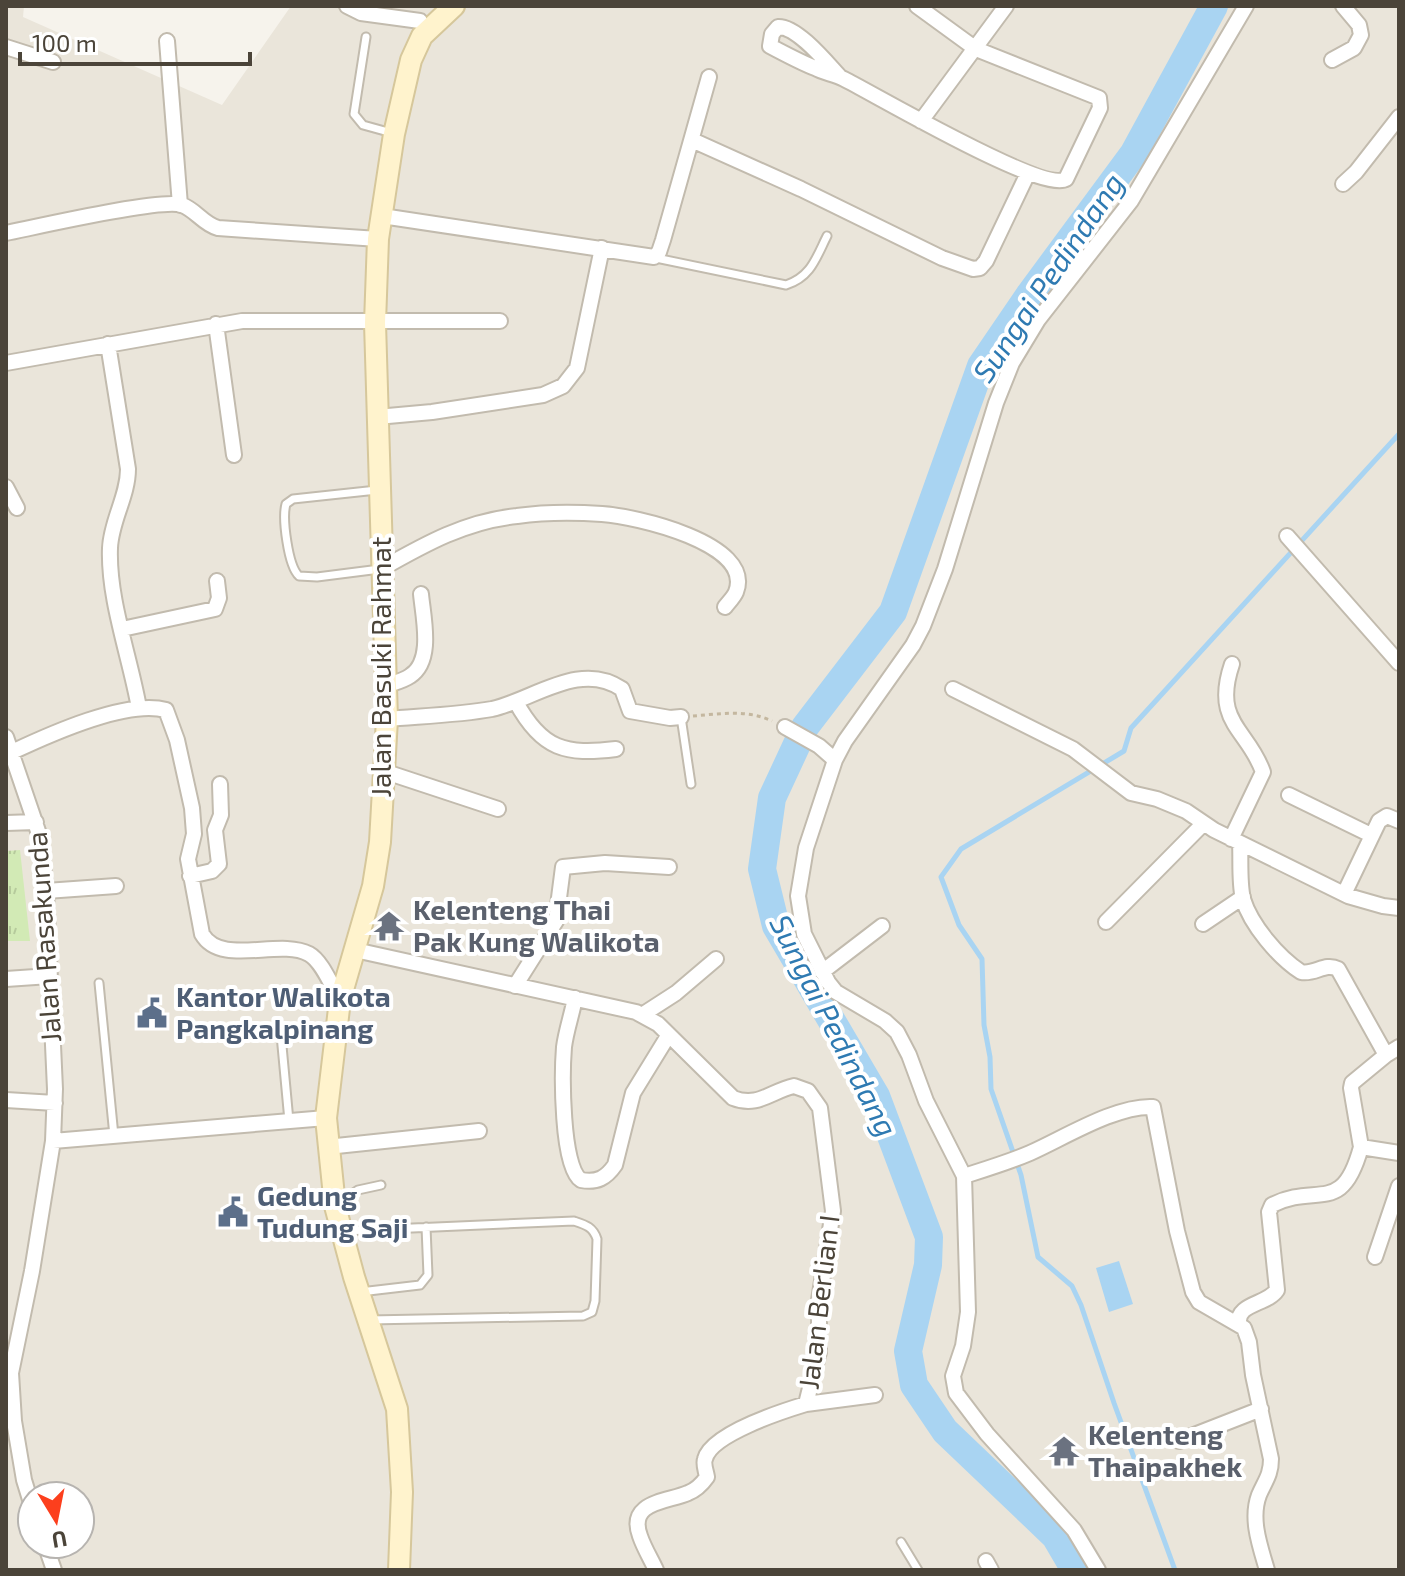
<svg xmlns="http://www.w3.org/2000/svg" width="1405" height="1576" viewBox="0 0 1405 1576" font-family="'Exo 2',sans-serif">
<style>
.residential{fill:#eae5da;fill-rule:evenodd}
.park{fill:url(#park-tufts)}
.water{fill:#a9d4f2}
.lines{fill:none;stroke-linecap:round;stroke-linejoin:round}
.stream{stroke:#a9d4f2;stroke-width:5}
.river{stroke:#a9d4f2;stroke-width:28}
.lane-casing{stroke:#c2bbae;stroke-width:11}
.street-casing{stroke:#c2bbae;stroke-width:18}
.secondary-casing{stroke:#d6c79b;stroke-width:24}
.path{stroke:#c4b79f;stroke-width:3;stroke-dasharray:4 4;stroke-linecap:butt}
.lane{stroke:#fff;stroke-width:7}
.street{stroke:#fff;stroke-width:14}
.secondary{stroke:#fff3cd;stroke-width:20}
.labels{text-anchor:middle;stroke-width:8;stroke-linejoin:round;paint-order:stroke}
.street-label{font-size:28px;fill:#4b4439;stroke:#fff}
.worship-label{font-size:28px;font-weight:bold;fill:#5b616d;stroke:#fff;text-anchor:start}
.service-label{font-size:28px;font-weight:bold;fill:#4e5e75;stroke:#fff;text-anchor:start}
.water-label{font-size:30px;font-style:italic;fill:#2e7ab2;stroke:#fff}
</style>
<defs>
<pattern id="park-tufts" width="24" height="20" patternUnits="userSpaceOnUse" patternTransform="scale(2)"><rect width="24" height="20" fill="#d2eab5"/><path d="M3 7l-1-3M5 7V3M7 7l1-3M15 17l-1-3M17 17v-4M19 17l1-3" fill="none" stroke="#b6ca9c"/></pattern>
</defs>
<rect width="100%" height="100%" fill="#f6f3ec"/>
<path class="residential" d="M 6,6 L 24,6 L 23,17 L 222,105 L 291,6 L 1399,6 L 1399,1570 L 6,1570 ZM 32,1496 L 80,1496 L 80,1544 L 32,1544 Z"/>
<path class="park" d="M 20,850 L 30,941 L 6,941 L 6,851 Z"/>
<path class="water" d="M 1119,1261 L 1133,1304 L 1109,1312 L 1096,1268 Z"/>
<g class="lines">
<path class="stream" d="M 1175,1570 L 1114,1403 L 1081,1305 L 1072,1286 L 1038,1257 L 1021,1175 L 991,1089 L 990,1057 L 984,1025 L 982,959 L 959,925 L 941,877 L 961,849 L 1124,751 L 1131,728 L 1399,434"/>
<path class="river" d="M 1075,1570 L 1055,1536 L 945,1431 L 914,1385 L 908,1351 L 928,1265 L 929,1237 L 876,1096 L 776,926 L 762,869 L 772,798 L 805,727 L 893,612 L 981,366 L 1030,294 L 1134,153 L 1214,6"/>
<g class="lane-casing">
<path id="lane" d="M 366,37 L 354,114 L 363,125 L 392,133
M 656,258 L 786,285 C 811,277 816,258 827,236
M 377,490 L 293,499 L 286,504 C 282,518 288,566 299,576 L 317,577 L 380,569
M 681,717 L 691,784
M 99,983 L 114,1136
M 281,1035 L 289,1121
M 337,1204 L 358,1190 L 381,1185
M 344,1231 L 574,1221 C 586,1225 593,1227 597,1239 L 595,1301 L 592,1312 L 583,1316 L 369,1320
M 360,1292 L 420,1285 L 428,1275 L 426,1227
M 901,1542 L 918,1570"/>
</g>
<g class="street-casing">
<path id="street" d="M 347,6 L 361,13 L 420,21
M 167,41 L 180,205
M 6,47 L 53,62
M 1332,60 L 1354,48 L 1361,35 L 1359,25 L 1343,6
M 840,77 C 827,63 797,26 778,27 L 772,34 L 770,46 C 785,54 800,62 815,68 C 824,73 834,74 844,79 C 876,95 1042,193 1066,179 L 1100,108 L 1099,98 L 976,49 L 917,6
M 921,121 L 1006,6
M 692,140 L 801,189 L 942,258 L 973,269 L 980,268 L 986,261 L 1028,173
M 1343,184 L 1356,172 L 1399,117
M 382,216 L 654,257 L 659,252 L 663,240 L 709,77
M 6,233 C 36,227 161,198 182,205 C 196,210 203,224 218,228 L 378,239
M 216,324 L 234,455
M 108,344 L 128,469 C 128,496 111,521 110,548 C 108,599 130,657 139,708
M 6,363 L 242,321 L 500,321
M 377,417 L 432,412 L 543,395 L 563,386 L 577,368 L 602,248
M 6,487 L 17,508
M 1287,536 L 1399,663
M 381,569 C 425,544 466,521 517,516 C 545,512 574,512 602,514 C 634,516 755,543 736,592 C 734,597 728,603 725,607
M 122,629 L 215,609 L 219,598 L 217,581
M 385,686 C 393,683 403,681 410,676 C 434,661 423,617 421,594
M 953,689 L 1073,749 L 1131,793 L 1157,799 L 1186,811 L 1214,830 L 1348,896 L 1383,906 L 1399,908
M 516,702 C 542,750 566,755 616,749
M 387,719 C 422,716 458,715 492,709 C 533,700 580,660 622,689 L 630,711 L 670,718 L 681,717
M 785,727 L 819,746 L 835,760
M 6,737 L 40,837 L 46,891 L 55,1089 L 53,1141 L 32,1271 L 11,1373 L 14,1421 L 24,1480 L 32,1506
M 12,752 C 48,735 127,699 166,710 L 177,740 L 192,808 L 194,834 L 188,859 L 202,934 C 221,967 279,938 309,954 C 322,961 332,987 340,1000
M 386,772 L 498,809
M 1289,795 L 1371,835
M 6,823 L 36,822
M 1231,839 L 1263,772 C 1248,729 1212,723 1232,664
M 1240,843 C 1241,860 1239,882 1243,899 C 1251,925 1278,957 1301,972 C 1315,975 1325,962 1338,969 L 1386,1055
M 190,876 L 212,871 L 219,864 L 215,830 L 221,815 L 220,784
M 46,891 L 116,886
M 1344,894 L 1379,821 L 1387,816 L 1399,821
M 1106,922 L 1203,824
M 1203,924 L 1243,897
M 355,950 L 636,1012 L 658,1024 L 733,1098 C 758,1108 771,1091 794,1086 L 808,1091 L 820,1108 L 833,1211 L 819,1300 L 819,1352 L 806,1404 C 783,1411 711,1434 705,1459 C 703,1464 706,1471 707,1477 C 702,1484 696,1490 688,1493 C 668,1502 627,1501 640,1536 C 644,1548 651,1559 656,1570
M 822,972 L 882,926
M 6,979 L 50,976
M 515,986 L 556,921 L 563,867 L 605,863 L 669,867
M 575,998 C 572,1014 566,1031 564,1047 C 562,1072 561,1167 581,1180 C 597,1183 606,1178 615,1165 L 633,1093 L 668,1036
M 642,1015 L 676,993 L 716,959
M 6,1100 L 55,1103
M 53,1141 L 326,1118
M 327,1147 L 479,1131
M 1361,1147 L 1351,1088 L 1352,1083 L 1386,1055 L 1399,1047
M 964,1176 C 986,1169 1009,1162 1030,1153 C 1064,1138 1116,1105 1153,1107 L 1177,1231 L 1193,1292 L 1199,1302 L 1244,1328 L 1249,1342 L 1253,1375 L 1271,1459 C 1271,1475 1265,1481 1259,1495 C 1250,1519 1260,1546 1267,1570
M 1375,1257 L 1399,1186
M 1239,1324 C 1236,1303 1267,1305 1277,1290 L 1269,1212 L 1272,1205 C 1317,1182 1342,1217 1361,1147 L 1399,1153
M 806,1404 L 875,1395
M 1179,1441 L 1261,1409
M 45,1544 L 54,1570
M 986,1561 L 991,1570
M 1098,1570 L 1074,1530 L 987,1434 L 956,1393 L 953,1376 L 963,1346 L 968,1312 L 964,1176 L 926,1101 L 909,1055 L 897,1032 L 885,1021 L 836,992 L 828,982 L 804,934 L 798,896 L 806,848 L 835,760 L 845,741 L 913,645 L 923,626 L 945,569 L 996,403 L 1012,363 L 1038,320 L 1131,201 L 1246,6"/>
</g>
<g class="secondary-casing">
<path id="secondary" d="M 399,1570 L 402,1492 L 397,1409 L 354,1277 L 335,1206 L 326,1118 L 340,1000 L 373,886 L 380,842 L 387,719 L 375,323 L 378,239 L 394,134 L 411,60 L 422,36 L 454,6"/>
</g>
<path class="path" d="M 693,716 C 719,714 747,709 772,721"/>
<use href="#lane" class="lane"/>
<use href="#street" class="street"/>
<use href="#secondary" class="secondary"/>
</g>
<defs>
<g id="temple-bare" transform="scale(2.4)"><path d="M0-6L5-2H3V0L6.5 2.5H4V6H1.5V3h-3V6H-4V2.5H-6.5L-3 0V-2H-5Z" fill="#6b7280" stroke="#fff" stroke-width="2.5" paint-order="stroke"/></g>
<g id="civic-bare" transform="scale(2.4)"><path d="M-.6-6.5H3V-4.5H.6V-3L4-1V1h2V6H-6V1h2V-1L-.6-3ZM-1.2 2.5V6h2.4V2.5Z" fill="#5c6f8a" stroke="#fff" stroke-width="2.5" paint-order="stroke"/></g>
</defs>
<g fill-rule="evenodd">
<use href="#temple-bare" x="389" y="926"/>
<use href="#civic-bare" x="152" y="1013"/>
<use href="#civic-bare" x="233" y="1212"/>
<use href="#temple-bare" x="1064" y="1451"/>
</g>
<g class="labels">
<g class="street-label">
<text transform="translate(381 667) rotate(-90)" y="10">Jalan Basuki Rahmat</text>
<text transform="translate(44 937) rotate(-94)" y="10">Jalan Rasakunda</text>
<text transform="translate(819 1302) rotate(-83)" y="10">Jalan Berlian I</text>
</g>
<g class="worship-label">
<text x="413" y="920">Kelenteng Thai<tspan x="413" dy="32">Pak Kung Walikota</tspan></text>
<text x="1088" y="1445">Kelenteng<tspan x="1088" dy="32">Thaipakhek</tspan></text>
</g>
<g class="service-label">
<text x="176" y="1007">Kantor Walikota<tspan x="176" dy="32">Pangkalpinang</tspan></text>
<text x="257" y="1206">Gedung<tspan x="257" dy="32">Tudung Saji</tspan></text>
</g>
<g class="water-label">
<text transform="translate(1049 278) rotate(-56)" y="10">Sungai Pedindang</text>
<text transform="translate(833 1026) rotate(63)" y="10">Sungai Pedindang</text>
</g>
</g>
<rect width="1405" height="1576" fill="none" stroke="#4b4439" stroke-width="16"/>
<g transform="translate(56 1520) rotate(170)"><circle r="38" fill="#ffffff" stroke="#b7b4b0" stroke-width="2"/>
<path d="M0-6L14 30L0 20L-14 30Z" fill="#fc3f1d"/>
<text y="-12" font-size="22" font-weight="bold" text-anchor="middle" fill="#4b4439">U</text>
</g>
<path d="M20 52v12h230v-12" fill="none" stroke="#4b4439" stroke-width="4"/>
<text x="32" y="52" font-size="24" fill="#4b4439" stroke="#ffffff" stroke-width="6" paint-order="stroke">100 m</text>
</svg>
